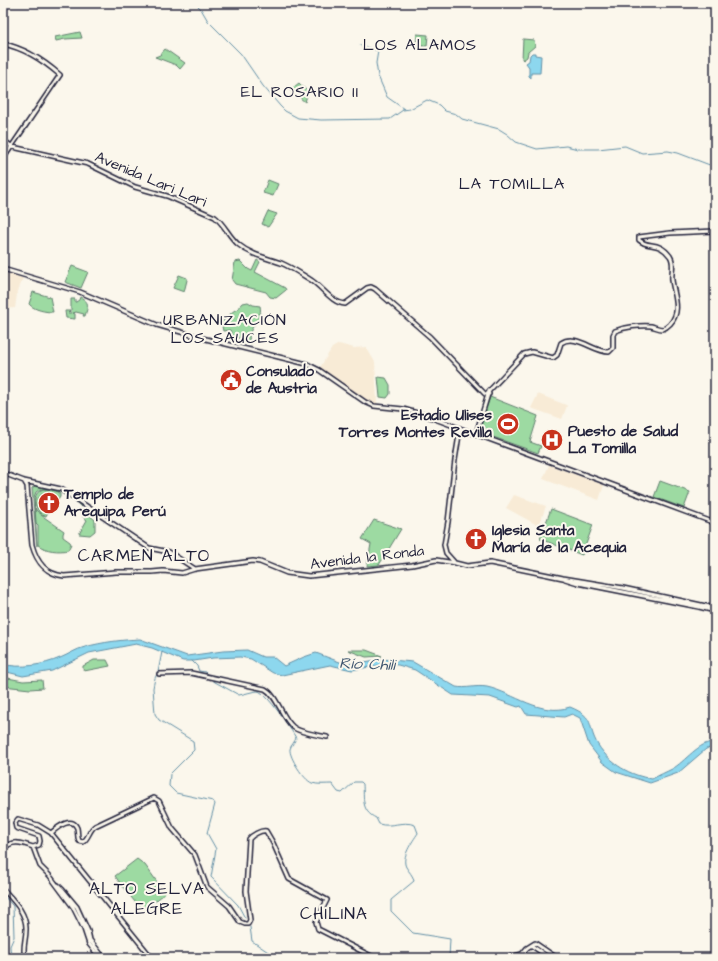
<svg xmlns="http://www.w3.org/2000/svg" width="718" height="961" viewBox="0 0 718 961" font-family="'Architects Daughter',sans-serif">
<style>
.built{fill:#f8ebd6}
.green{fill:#9ddaa2;stroke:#607e6e}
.water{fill:#8dd7ee;stroke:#628fa6}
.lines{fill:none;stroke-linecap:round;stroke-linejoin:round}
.stream{stroke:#628fa6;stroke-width:1}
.secondary-casing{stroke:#22223b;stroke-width:6}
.secondary{stroke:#fbf7ec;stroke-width:3}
.labels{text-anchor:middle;stroke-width:4;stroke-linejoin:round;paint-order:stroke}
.street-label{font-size:15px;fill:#22223b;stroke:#fbf7ec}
.poi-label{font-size:15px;font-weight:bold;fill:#22223b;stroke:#fbf7ec;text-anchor:start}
.neighbourhood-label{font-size:16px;letter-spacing:1px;fill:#22223b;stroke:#fbf7ec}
.water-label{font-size:16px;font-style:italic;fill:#425871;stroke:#fbf7ec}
.quarter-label{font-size:17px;letter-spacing:1px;fill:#22223b;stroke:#fbf7ec}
</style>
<rect width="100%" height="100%" fill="#fbf7ec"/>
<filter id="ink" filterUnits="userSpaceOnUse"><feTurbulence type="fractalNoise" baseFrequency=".025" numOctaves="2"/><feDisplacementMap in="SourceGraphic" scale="8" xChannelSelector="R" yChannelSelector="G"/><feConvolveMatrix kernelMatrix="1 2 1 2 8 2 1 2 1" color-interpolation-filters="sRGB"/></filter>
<g filter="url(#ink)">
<path class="built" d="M 3,272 L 23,278 L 17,294 L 15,308 L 3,309 Z
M 339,344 L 354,348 L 366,347 L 375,362 L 377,404 L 368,402 L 319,369 L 332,348 Z
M 538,394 L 566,405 L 567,406 L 562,419 L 531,408 Z
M 549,465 L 604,485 L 599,500 L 543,479 Z
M 514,495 L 546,506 L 539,526 L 506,508 Z"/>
<path class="green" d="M 80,32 L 82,38 L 65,39 L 56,41 L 55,37 Z
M 417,34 L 428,35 L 427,46 L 416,46 Z
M 523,39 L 534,40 L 535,46 L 528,52 L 527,57 L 523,60 L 522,59 Z
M 165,49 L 185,63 L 180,69 L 176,65 L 155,57 L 160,55 Z
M 299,83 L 308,92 L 305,102 L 290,90 Z
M 268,180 L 278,184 L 273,196 L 263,193 Z
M 268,211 L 277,214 L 268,227 L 262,224 Z
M 257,260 L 260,262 L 255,272 L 285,288 L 286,290 L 276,298 L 270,297 L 266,292 L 235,284 L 232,280 L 235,262 L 240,261 L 248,269 L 252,271 Z
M 72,266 L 88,272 L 81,288 L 65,282 Z
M 179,275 L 187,278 L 187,280 L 184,292 L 173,288 Z
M 33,292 L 50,297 L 53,312 C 46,312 34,310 29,304 Z
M 80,297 C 90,302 88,306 85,316 L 83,316 L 84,314 L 76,312 L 73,313 L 75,314 L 75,319 L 66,318 L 65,311 L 70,311 L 68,313 L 71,313 L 71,299 L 75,299 L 75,302 L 76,302 L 79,300 Z
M 248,302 L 253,305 L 260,306 C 264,321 243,329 251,345 L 246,344 L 246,343 L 242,338 L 233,338 L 230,330 L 223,331 L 221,321 L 227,320 L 231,313 L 235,310 L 237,310 L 243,303 Z
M 378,377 L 386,378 L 390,385 L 390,394 L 387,398 L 380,397 Z
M 490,397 L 538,416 L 530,442 L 541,446 L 538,453 L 479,432 L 478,431 Z
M 660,481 L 690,492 L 684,508 L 654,497 Z
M 36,485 L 58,491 L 82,506 L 81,507 C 72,497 48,482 36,492 L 34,497 L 37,546 L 32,488 Z
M 43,489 L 56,491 L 60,494 L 60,497 L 58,500 L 53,494 L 43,495 L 42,494 L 38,499 L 40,500 L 42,510 L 44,512 L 48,512 L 46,516 L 41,515 L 64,531 L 63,534 L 63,537 L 70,542 L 71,544 L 68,550 C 59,552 46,551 38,545 L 38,525 L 36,523 L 35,508 L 37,511 L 41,514 C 34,507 31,494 43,489 Z
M 551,509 L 593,525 L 582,555 L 540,539 Z
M 88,514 L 95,520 L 95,531 L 90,535 L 79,534 L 87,520 L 82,516 Z
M 374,520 L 401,529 L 379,565 L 367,566 L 371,544 L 362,539 Z
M 348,650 L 366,650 L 382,656 L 366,657 Z
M 94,660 L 107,660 L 110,666 L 84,671 L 83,669 L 83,666 Z
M 3,677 L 23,681 L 42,680 L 43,688 L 30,689 L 3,686 Z
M 137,859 L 145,865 L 165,893 L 143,912 L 131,897 L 131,895 L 128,891 L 125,890 L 115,876 Z"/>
<path class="water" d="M 532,53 L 535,53 L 535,55 L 541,56 L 540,73 L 531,73 L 531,78 L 529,76 L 529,67 L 526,63 L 529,61 L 530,55 Z
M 140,639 L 187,656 L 223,651 L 247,650 L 263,657 L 273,657 L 284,666 L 304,657 L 316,653 L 345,664 L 358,663 L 382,659 L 402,661 L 413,662 L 456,687 C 466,689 476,685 487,687 C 514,693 541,717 570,707 C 597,718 586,725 598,745 C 611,765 630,775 652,779 C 659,775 666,772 672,769 C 685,762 699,741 715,742 L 715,747 L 706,749 L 678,773 L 650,783 L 616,772 L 602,762 L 589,745 L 580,718 L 572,714 L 564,717 L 526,714 L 521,706 L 518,707 L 490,697 L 453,695 L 415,670 L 398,665 L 387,664 L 352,670 L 330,665 L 282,675 L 273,673 L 251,659 L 240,657 L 213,658 L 194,661 L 183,661 L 152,648 L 136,644 L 89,653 L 52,671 L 23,676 L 3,671 L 3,664 C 20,669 44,665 60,658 C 68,655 76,649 85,647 C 103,642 121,640 140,639 Z"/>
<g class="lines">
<path class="stream" d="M 195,3 L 201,9 L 208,21 L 241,54 L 263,86 L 280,106 L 285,111 L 298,118 L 321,120 L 390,119 L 403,110 L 410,109 L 427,100 L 439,105 L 445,111 L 456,114 L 462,119 L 499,129 L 507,134 L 516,142 L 537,149 L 566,146 L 578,149 L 598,149 L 625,146 L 642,153 L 668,151 L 678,153 L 715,167
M 360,45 L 378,51 L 376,63 L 378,76 L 387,97 L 404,109
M 162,652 L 158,672 L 155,678 L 153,688 L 155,714 L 159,720 L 193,741 L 194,750 L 170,774 L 169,786 L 176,793 L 213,801 L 215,804 L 207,833 L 216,849 L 211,877 L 238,905 L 245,918
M 192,661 L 197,666 L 199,671 L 205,672 L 209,676
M 211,679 L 215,682 L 239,695 C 245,694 253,691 258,691 C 267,693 291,729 296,738 C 295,742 291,745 290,749 C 289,757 304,780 312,783 C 318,785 326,784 332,784 L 338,792 L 342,793 L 354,782 L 361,782 L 363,784 C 364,799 361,811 376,818 L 379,824 C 391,828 402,820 415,825 L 418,833 C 412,842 401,857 406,867 C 409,872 413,875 414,881 L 391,900 L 391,911 L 413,933 L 450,939 L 449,958
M 3,895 L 13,906 L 14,937 L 10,946 L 11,958
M 250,927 L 252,941 L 277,958"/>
<g class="secondary-casing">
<path id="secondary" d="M 3,44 C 25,48 44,61 60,75 L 3,159
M 3,140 L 11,146 L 17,148 L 88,164 L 135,187 L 167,196 L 215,217 C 225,225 229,237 239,245 C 251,255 267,258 281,263 C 291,267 301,274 311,280 C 322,287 332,303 345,304 L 367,288 L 371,287 L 375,289 L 430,337 L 485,394 L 489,394
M 3,269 L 80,292 L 157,325 L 202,338 L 307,364 L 319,370 L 365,402 L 374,406 L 403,409 L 427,416 L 715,523
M 476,434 L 489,391 L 524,354 L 532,352 L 553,358 L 557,355 L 561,343 C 576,333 593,352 609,352 L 613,348 L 613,335 L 615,331 C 625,327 640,325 651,326 C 655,327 659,329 663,329 C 666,328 668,326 670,324 C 682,311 674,295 672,280 C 671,272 675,263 670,256 C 658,240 649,249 639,240 L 639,237 L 670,233 L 715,231
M 3,473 L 24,481 L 61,489 L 149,548 L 169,552 L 195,569
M 24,481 L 27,486 L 32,545 C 37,563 46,574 64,576 L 116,572 L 152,572 L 163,571 L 182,573 L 195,569 L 253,561 L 260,562 L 287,573 L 309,576 L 412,565 L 436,560 L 455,563 L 467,566 L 490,563 L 563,578 L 623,588 L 715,608
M 454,562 L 446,553 L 444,545 L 448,522 L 455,460 L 460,429
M 565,579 L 578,583 L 699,607 L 715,611
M 159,674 L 191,673 L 265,689 C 277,695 282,718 293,727 C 300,733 318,735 327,737
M 51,833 C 57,828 72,815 77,828 C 78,832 77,837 79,841 L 83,842 C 89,838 89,830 95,826 L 154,798 L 159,801 L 172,828 L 195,855 L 207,887 L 229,906 L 240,922 L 245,924 L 248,924 L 250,920 L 246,891 L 249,839 C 252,835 261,830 266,831 L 273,843 L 289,879 L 327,900 L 316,922 L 318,929 L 375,958
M 33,847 L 40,866 L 50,876 L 73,907 L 84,929 L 89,944 L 100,958
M 3,850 C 11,839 22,843 33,847 L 39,845 L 40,841 L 39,836 L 16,828 L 15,823 L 18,819 L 38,825 L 51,833 L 152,958
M 58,885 L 62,889 L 77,907 L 88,931 L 90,940 L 104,958
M 3,889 C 13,900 27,913 26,930 C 26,940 22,948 25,958
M 532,946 L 550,958
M 507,958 L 522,954 L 527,948 L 535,943 L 557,958"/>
</g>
<use href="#secondary" class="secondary"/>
</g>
</g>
<defs>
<g id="civic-disc" transform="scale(1.15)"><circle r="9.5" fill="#c8321e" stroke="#fbf7ec"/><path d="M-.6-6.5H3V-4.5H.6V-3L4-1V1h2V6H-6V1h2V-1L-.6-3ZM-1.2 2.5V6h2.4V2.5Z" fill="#fff"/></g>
<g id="stadium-disc" transform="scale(1.15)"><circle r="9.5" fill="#c8321e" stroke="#fbf7ec"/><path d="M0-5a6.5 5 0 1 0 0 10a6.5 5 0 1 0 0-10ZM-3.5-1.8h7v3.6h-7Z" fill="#fff"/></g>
<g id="hospital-disc" transform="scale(1.15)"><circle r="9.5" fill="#c8321e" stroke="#fbf7ec"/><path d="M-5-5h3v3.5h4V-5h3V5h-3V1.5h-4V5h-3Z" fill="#fff"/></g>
<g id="church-disc" transform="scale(1.15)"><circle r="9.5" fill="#c8321e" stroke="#fbf7ec"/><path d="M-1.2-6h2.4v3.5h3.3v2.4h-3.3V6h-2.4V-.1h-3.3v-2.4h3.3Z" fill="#fff"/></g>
</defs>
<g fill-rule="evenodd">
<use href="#civic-disc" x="231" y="380"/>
<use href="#stadium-disc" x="508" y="424"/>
<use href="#hospital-disc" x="552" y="440"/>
<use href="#church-disc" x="49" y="503"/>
<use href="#church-disc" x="476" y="539"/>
</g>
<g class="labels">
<g class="street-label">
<text transform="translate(151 179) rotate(23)" y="5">Avenida Lari Lari</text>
<text transform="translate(367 557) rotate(-7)" y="5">Avenida la Ronda</text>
</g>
<g class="poi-label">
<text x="246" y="376">Consulado<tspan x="246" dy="17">de Austria</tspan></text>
<text x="492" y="420" text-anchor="end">Estadio Ulises<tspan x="492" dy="17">Torres Montes Revilla</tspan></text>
<text x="568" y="436">Puesto de Salud<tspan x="568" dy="17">La Tomilla</tspan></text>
<text x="64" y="499">Templo de<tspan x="64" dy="17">Arequipa, Perú</tspan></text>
<text x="492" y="535">Iglesia Santa<tspan x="492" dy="17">María de la Acequia</tspan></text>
</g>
<g class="neighbourhood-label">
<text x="420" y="50">LOS ALAMOS</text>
<text x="300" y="97">EL ROSARIO II</text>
<text x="512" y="189">LA TOMILLA</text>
<text x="225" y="325">URBANIZACIÓN<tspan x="225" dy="18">LOS SAUCES</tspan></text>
</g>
<g class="water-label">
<text transform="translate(367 663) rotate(2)" y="6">Río Chili</text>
</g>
<g class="quarter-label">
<text x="144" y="561">CARMEN ALTO</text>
<text x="147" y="894">ALTO SELVA<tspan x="147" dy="20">ALEGRE</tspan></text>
<text x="334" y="919">CHILINA</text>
</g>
</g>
<rect width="718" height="961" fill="none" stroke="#fbf7ec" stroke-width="16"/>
<rect x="8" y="8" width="702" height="945" fill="none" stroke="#22223b" stroke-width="1.5" filter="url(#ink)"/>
</svg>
